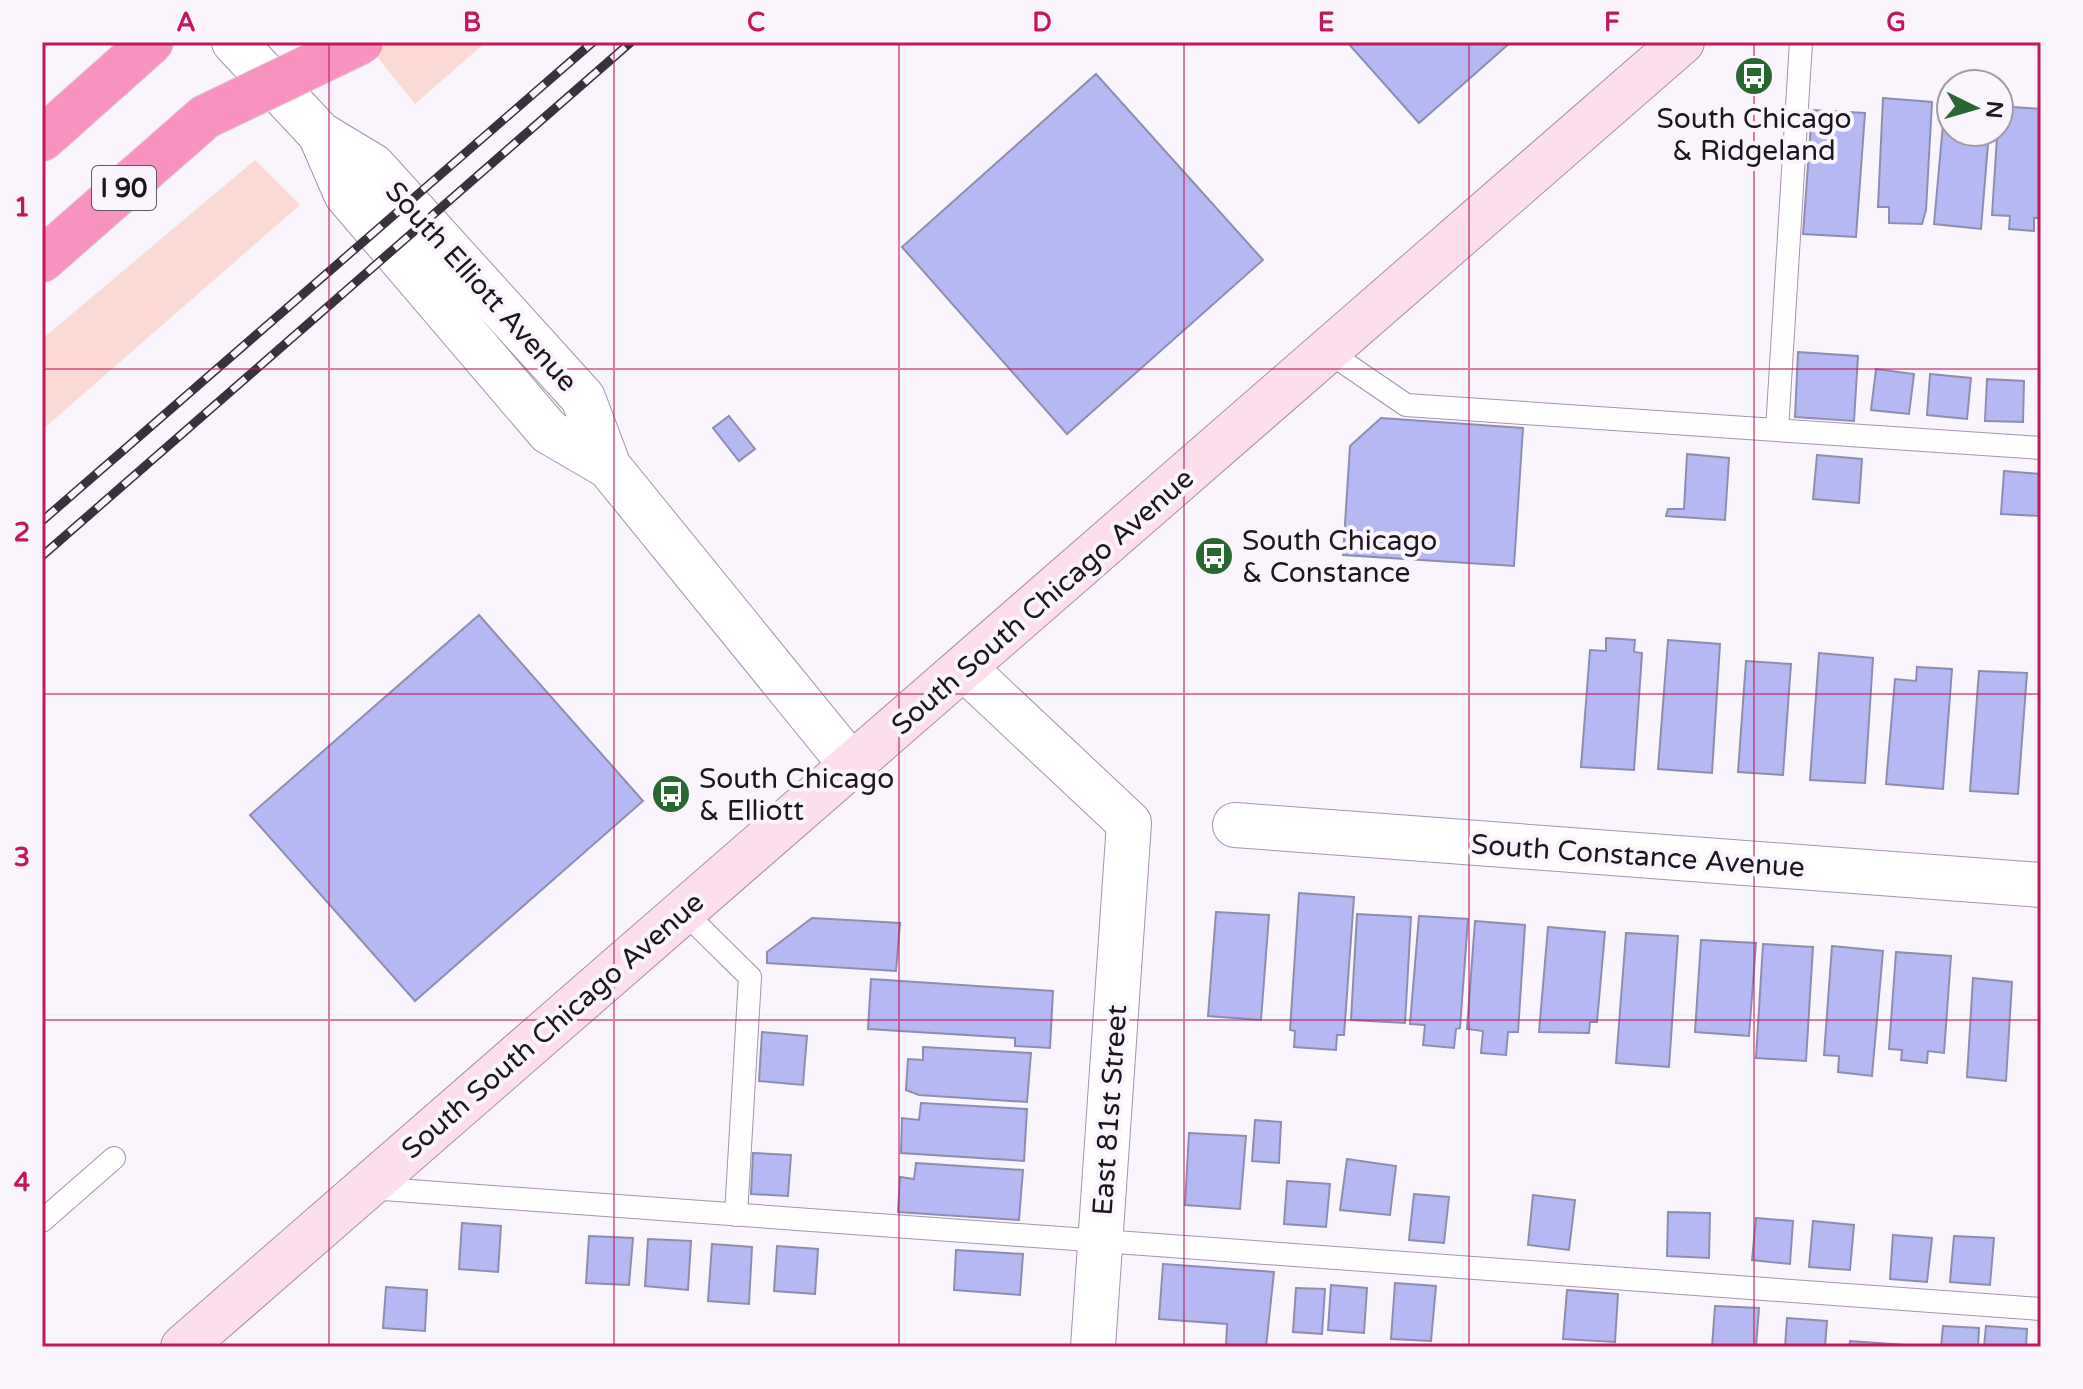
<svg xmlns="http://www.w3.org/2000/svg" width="2083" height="1389" viewBox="0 0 2083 1389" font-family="'Varela Round',sans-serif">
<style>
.green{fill:#fbd9d5}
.building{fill:#b6b8f3;stroke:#8d8eaf;stroke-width:2}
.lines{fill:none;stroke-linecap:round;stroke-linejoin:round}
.lane-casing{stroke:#a691ae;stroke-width:24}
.street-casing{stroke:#a691ae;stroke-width:46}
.secondary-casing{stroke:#a691ae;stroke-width:46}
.highway-casing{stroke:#d6d5d7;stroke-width:46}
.lane{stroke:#fff;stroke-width:22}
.street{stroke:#fff;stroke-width:44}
.secondary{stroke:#fddeec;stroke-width:44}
.highway{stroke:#f991c1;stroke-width:44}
.rail-casing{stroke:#39313c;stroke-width:9}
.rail{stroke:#faf5fc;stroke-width:6;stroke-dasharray:18;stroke-linecap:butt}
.highway-bridge-casing{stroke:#d6d5d7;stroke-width:46;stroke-linecap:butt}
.highway-bridge{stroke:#f991c1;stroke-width:44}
.grid{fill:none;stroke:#c2185b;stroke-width:2;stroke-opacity:0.55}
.labels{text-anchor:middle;stroke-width:8;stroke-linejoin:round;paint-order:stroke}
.shield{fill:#faf5fc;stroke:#5f5862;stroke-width:2}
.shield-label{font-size:26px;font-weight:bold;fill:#1d1520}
.poi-label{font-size:28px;fill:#1d1520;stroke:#faf5fc;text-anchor:start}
.street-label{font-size:28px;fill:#1d1520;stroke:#faf5fc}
.neatline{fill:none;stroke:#c2185b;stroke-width:3}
.grid-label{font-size:26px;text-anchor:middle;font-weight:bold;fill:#c2185b}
</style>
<rect width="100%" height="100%" fill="#faf5fc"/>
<path class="green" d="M 389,42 L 486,42 L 415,104 L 374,53 Z
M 255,160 L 300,205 L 42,430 L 42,339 Z"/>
<path class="building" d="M 1347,42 L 1511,42 L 1419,123 Z
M 1096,74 L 1263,260 L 1067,434 L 902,247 Z
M 1883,98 L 1932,102 L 1926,210 L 1922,224 L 1889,223 L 1889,207 L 1878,207 Z
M 1945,102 L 1951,102 L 1951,132 L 1989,132 L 1981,229 L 1934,224 Z
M 1999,106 L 2041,109 L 2041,218 L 2034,218 L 2034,231 L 2009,229 L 2010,216 L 1992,215 Z
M 1812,110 L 1865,113 L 1856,237 L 1803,234 Z
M 1798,352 L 1858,356 L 1854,421 L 1795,417 Z
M 1876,369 L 1914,374 L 1909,414 L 1871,410 Z
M 1930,374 L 1971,378 L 1967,419 L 1927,415 Z
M 1987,379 L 2024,381 L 2023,422 L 1985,421 Z
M 729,416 L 755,449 L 739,461 L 713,428 Z
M 1381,418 L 1523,428 L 1514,566 L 1343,555 L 1350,446 Z
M 1687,454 L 1729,458 L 1725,520 L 1666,516 L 1668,509 L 1684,509 Z
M 1817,455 L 1862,459 L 1859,503 L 1813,499 Z
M 2004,471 L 2041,474 L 2040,516 L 2001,514 Z
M 479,615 L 643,801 L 415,1001 L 250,815 Z
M 1606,638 L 1635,640 L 1634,652 L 1642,653 L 1634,770 L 1581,767 L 1590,650 L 1606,651 Z
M 1668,640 L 1720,644 L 1712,773 L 1658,769 Z
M 1819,653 L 1873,658 L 1865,783 L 1810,780 Z
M 1746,661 L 1791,664 L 1783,775 L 1738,772 Z
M 1917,667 L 1952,669 L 1943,789 L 1886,784 L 1895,679 L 1916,681 Z
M 1979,671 L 2027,673 L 2018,794 L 1970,791 Z
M 1299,893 L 1354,897 L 1344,1035 L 1337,1035 L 1336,1050 L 1294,1047 L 1295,1031 L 1290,1030 Z
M 1216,912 L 1269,915 L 1261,1020 L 1208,1016 Z
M 1357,914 L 1411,917 L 1405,1023 L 1351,1020 Z
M 1419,916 L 1468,919 L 1460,1028 L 1456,1029 L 1454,1048 L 1423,1045 L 1425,1025 L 1410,1024 Z
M 812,918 L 900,923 L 896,971 L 767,963 L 767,952 Z
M 1475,921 L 1525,925 L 1518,1032 L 1508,1032 L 1506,1055 L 1481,1053 L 1483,1031 L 1467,1029 Z
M 1548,927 L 1605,932 L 1597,1022 L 1590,1022 L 1589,1033 L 1539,1032 Z
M 1626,933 L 1678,936 L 1669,1067 L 1616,1063 Z
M 1701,940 L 1756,943 L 1749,1036 L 1695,1032 Z
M 1763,944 L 1813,947 L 1806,1061 L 1756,1058 Z
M 1832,946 L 1883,951 L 1872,1076 L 1838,1072 L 1839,1056 L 1824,1055 Z
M 1896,952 L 1951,956 L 1944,1053 L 1928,1051 L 1927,1063 L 1901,1060 L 1902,1050 L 1889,1049 Z
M 1973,978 L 2012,982 L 2006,1081 L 1967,1077 Z
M 871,979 L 1053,991 L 1050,1048 L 1015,1046 L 1015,1038 L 868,1029 Z
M 762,1032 L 807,1036 L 803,1085 L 759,1081 Z
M 923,1047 L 1031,1053 L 1027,1102 L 919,1095 L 906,1090 L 908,1059 L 923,1060 Z
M 921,1103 L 1027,1109 L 1024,1161 L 901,1153 L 902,1118 L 919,1120 Z
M 1255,1120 L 1281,1122 L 1279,1163 L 1252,1161 Z
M 1189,1133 L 1246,1136 L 1240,1209 L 1185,1205 Z
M 753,1153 L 791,1155 L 788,1196 L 751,1194 Z
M 1347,1159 L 1396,1166 L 1390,1215 L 1340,1210 Z
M 916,1163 L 1023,1170 L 1019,1220 L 898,1212 L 900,1177 L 914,1179 Z
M 1287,1181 L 1330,1184 L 1326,1227 L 1284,1224 Z
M 1414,1194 L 1449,1197 L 1444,1243 L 1409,1240 Z
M 1533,1195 L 1575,1200 L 1569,1250 L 1528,1245 Z
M 1668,1212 L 1710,1213 L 1709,1258 L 1667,1256 Z
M 1756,1218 L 1793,1221 L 1790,1264 L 1752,1260 Z
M 1813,1221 L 1854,1225 L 1850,1270 L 1809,1267 Z
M 462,1223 L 501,1226 L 498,1272 L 459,1269 Z
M 1893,1235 L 1932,1238 L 1927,1282 L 1890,1279 Z
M 589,1236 L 633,1238 L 629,1285 L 586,1283 Z
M 1954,1236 L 1994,1238 L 1990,1285 L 1950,1282 Z
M 648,1239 L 691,1241 L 688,1290 L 645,1286 Z
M 712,1244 L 752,1247 L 749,1304 L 708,1301 Z
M 777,1246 L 818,1249 L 815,1294 L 774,1291 Z
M 956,1250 L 1023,1254 L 1020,1295 L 954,1290 Z
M 1163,1264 L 1274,1272 L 1266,1347 L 1226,1347 L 1227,1324 L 1159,1319 Z
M 1395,1283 L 1436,1286 L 1431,1341 L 1391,1339 Z
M 1331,1285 L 1367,1288 L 1364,1333 L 1328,1330 Z
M 386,1287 L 427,1290 L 425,1331 L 383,1328 Z
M 1296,1288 L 1325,1289 L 1322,1334 L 1293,1332 Z
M 1567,1290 L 1618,1294 L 1615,1342 L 1563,1339 Z
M 1715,1306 L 1759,1308 L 1756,1347 L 1712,1347 Z
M 1787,1318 L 1827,1321 L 1825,1347 L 1785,1347 Z
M 1943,1326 L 1979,1328 L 1978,1347 L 1941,1347 Z
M 1986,1326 L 2027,1329 L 2026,1347 L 1984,1347 Z
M 1850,1341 L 1905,1345 L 1905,1347 L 1849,1347 Z"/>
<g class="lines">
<g class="lane-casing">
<path id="lane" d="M 1327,351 L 1406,405 L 2041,448
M 1777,430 L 1801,42
M 684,912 L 750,977 L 736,1215
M 369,1188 L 2041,1309
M 42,1221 L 114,1158"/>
</g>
<g class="street-casing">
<path id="street" d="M 234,42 L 320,134 L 373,166 L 583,398 L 609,467 L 852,766
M 320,134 L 346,194 L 549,432 L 609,467
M 964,668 L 1129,823 L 1093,1347
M 1235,825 L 2041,885"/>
</g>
<g class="secondary-casing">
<path id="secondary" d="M 183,1347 L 1682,42"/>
</g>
<g class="highway-casing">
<path id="highway" d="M 42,139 L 151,42
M 42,260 L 205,117"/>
</g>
<use href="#lane" class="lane"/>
<use href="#street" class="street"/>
<use href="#secondary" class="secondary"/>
<use href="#highway" class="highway"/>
<g class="rail-casing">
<path id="rail" d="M 42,521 L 593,42
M 42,556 L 631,42"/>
</g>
<use href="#rail" class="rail"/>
<g class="highway-bridge-casing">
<path id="highway-bridge" d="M 205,117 L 361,42"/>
</g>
<use href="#highway-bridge" class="highway-bridge"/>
</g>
<path class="grid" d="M 329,42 L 329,1347M 614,42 L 614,1347M 899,42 L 899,1347M 1184,42 L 1184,1347M 1469,42 L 1469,1347M 1754,42 L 1754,1347M 42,369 L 2041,369M 42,694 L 2041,694M 42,1020 L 2041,1020"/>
<defs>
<g id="bus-disc" transform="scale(2)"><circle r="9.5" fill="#296730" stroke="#faf5fc"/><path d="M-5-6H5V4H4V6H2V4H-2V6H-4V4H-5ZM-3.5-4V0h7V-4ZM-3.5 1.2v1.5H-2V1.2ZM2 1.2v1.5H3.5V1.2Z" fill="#fff"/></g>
</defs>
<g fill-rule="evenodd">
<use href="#bus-disc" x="1754" y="76"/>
<use href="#bus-disc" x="1214" y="556"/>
<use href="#bus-disc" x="671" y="794"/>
</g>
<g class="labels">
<rect class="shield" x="92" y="166" width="64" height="44" rx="6"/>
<g class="shield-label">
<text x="124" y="197">I 90</text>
</g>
<g class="poi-label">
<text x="1754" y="128" text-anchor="middle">South Chicago<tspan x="1754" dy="32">&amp; Ridgeland</tspan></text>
<text x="1242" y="550">South Chicago<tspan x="1242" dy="32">&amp; Constance</tspan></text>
<text x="699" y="788">South Chicago<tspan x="699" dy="32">&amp; Elliott</tspan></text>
</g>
<g class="street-label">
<text transform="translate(482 286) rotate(48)" y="10">South Elliott Avenue</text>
<text transform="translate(1042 601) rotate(-41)" y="10">South South Chicago Avenue</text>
<text transform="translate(1638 855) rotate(4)" y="10">South Constance Avenue</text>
<text transform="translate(552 1025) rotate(-41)" y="10">South South Chicago Avenue</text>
<text transform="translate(1109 1110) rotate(-86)" y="10">East 81st Street</text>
</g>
</g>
<rect width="2083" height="1389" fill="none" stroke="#faf5fc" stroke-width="88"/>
<g transform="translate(1975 108) rotate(95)"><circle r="38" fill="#faf5fc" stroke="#a29ba4" stroke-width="2"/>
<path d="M0-6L14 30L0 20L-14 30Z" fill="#296730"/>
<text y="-12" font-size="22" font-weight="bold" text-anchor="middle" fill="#1d1520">N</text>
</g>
<rect x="44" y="44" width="1995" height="1301" class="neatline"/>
<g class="grid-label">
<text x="186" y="31">A</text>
<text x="472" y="31">B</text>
<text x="756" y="31">C</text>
<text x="1042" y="31">D</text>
<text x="1326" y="31">E</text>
<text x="1612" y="31">F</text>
<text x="1896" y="31">G</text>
<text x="22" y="216">1</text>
<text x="22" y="541">2</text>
<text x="22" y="866">3</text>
<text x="22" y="1191">4</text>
</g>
</svg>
